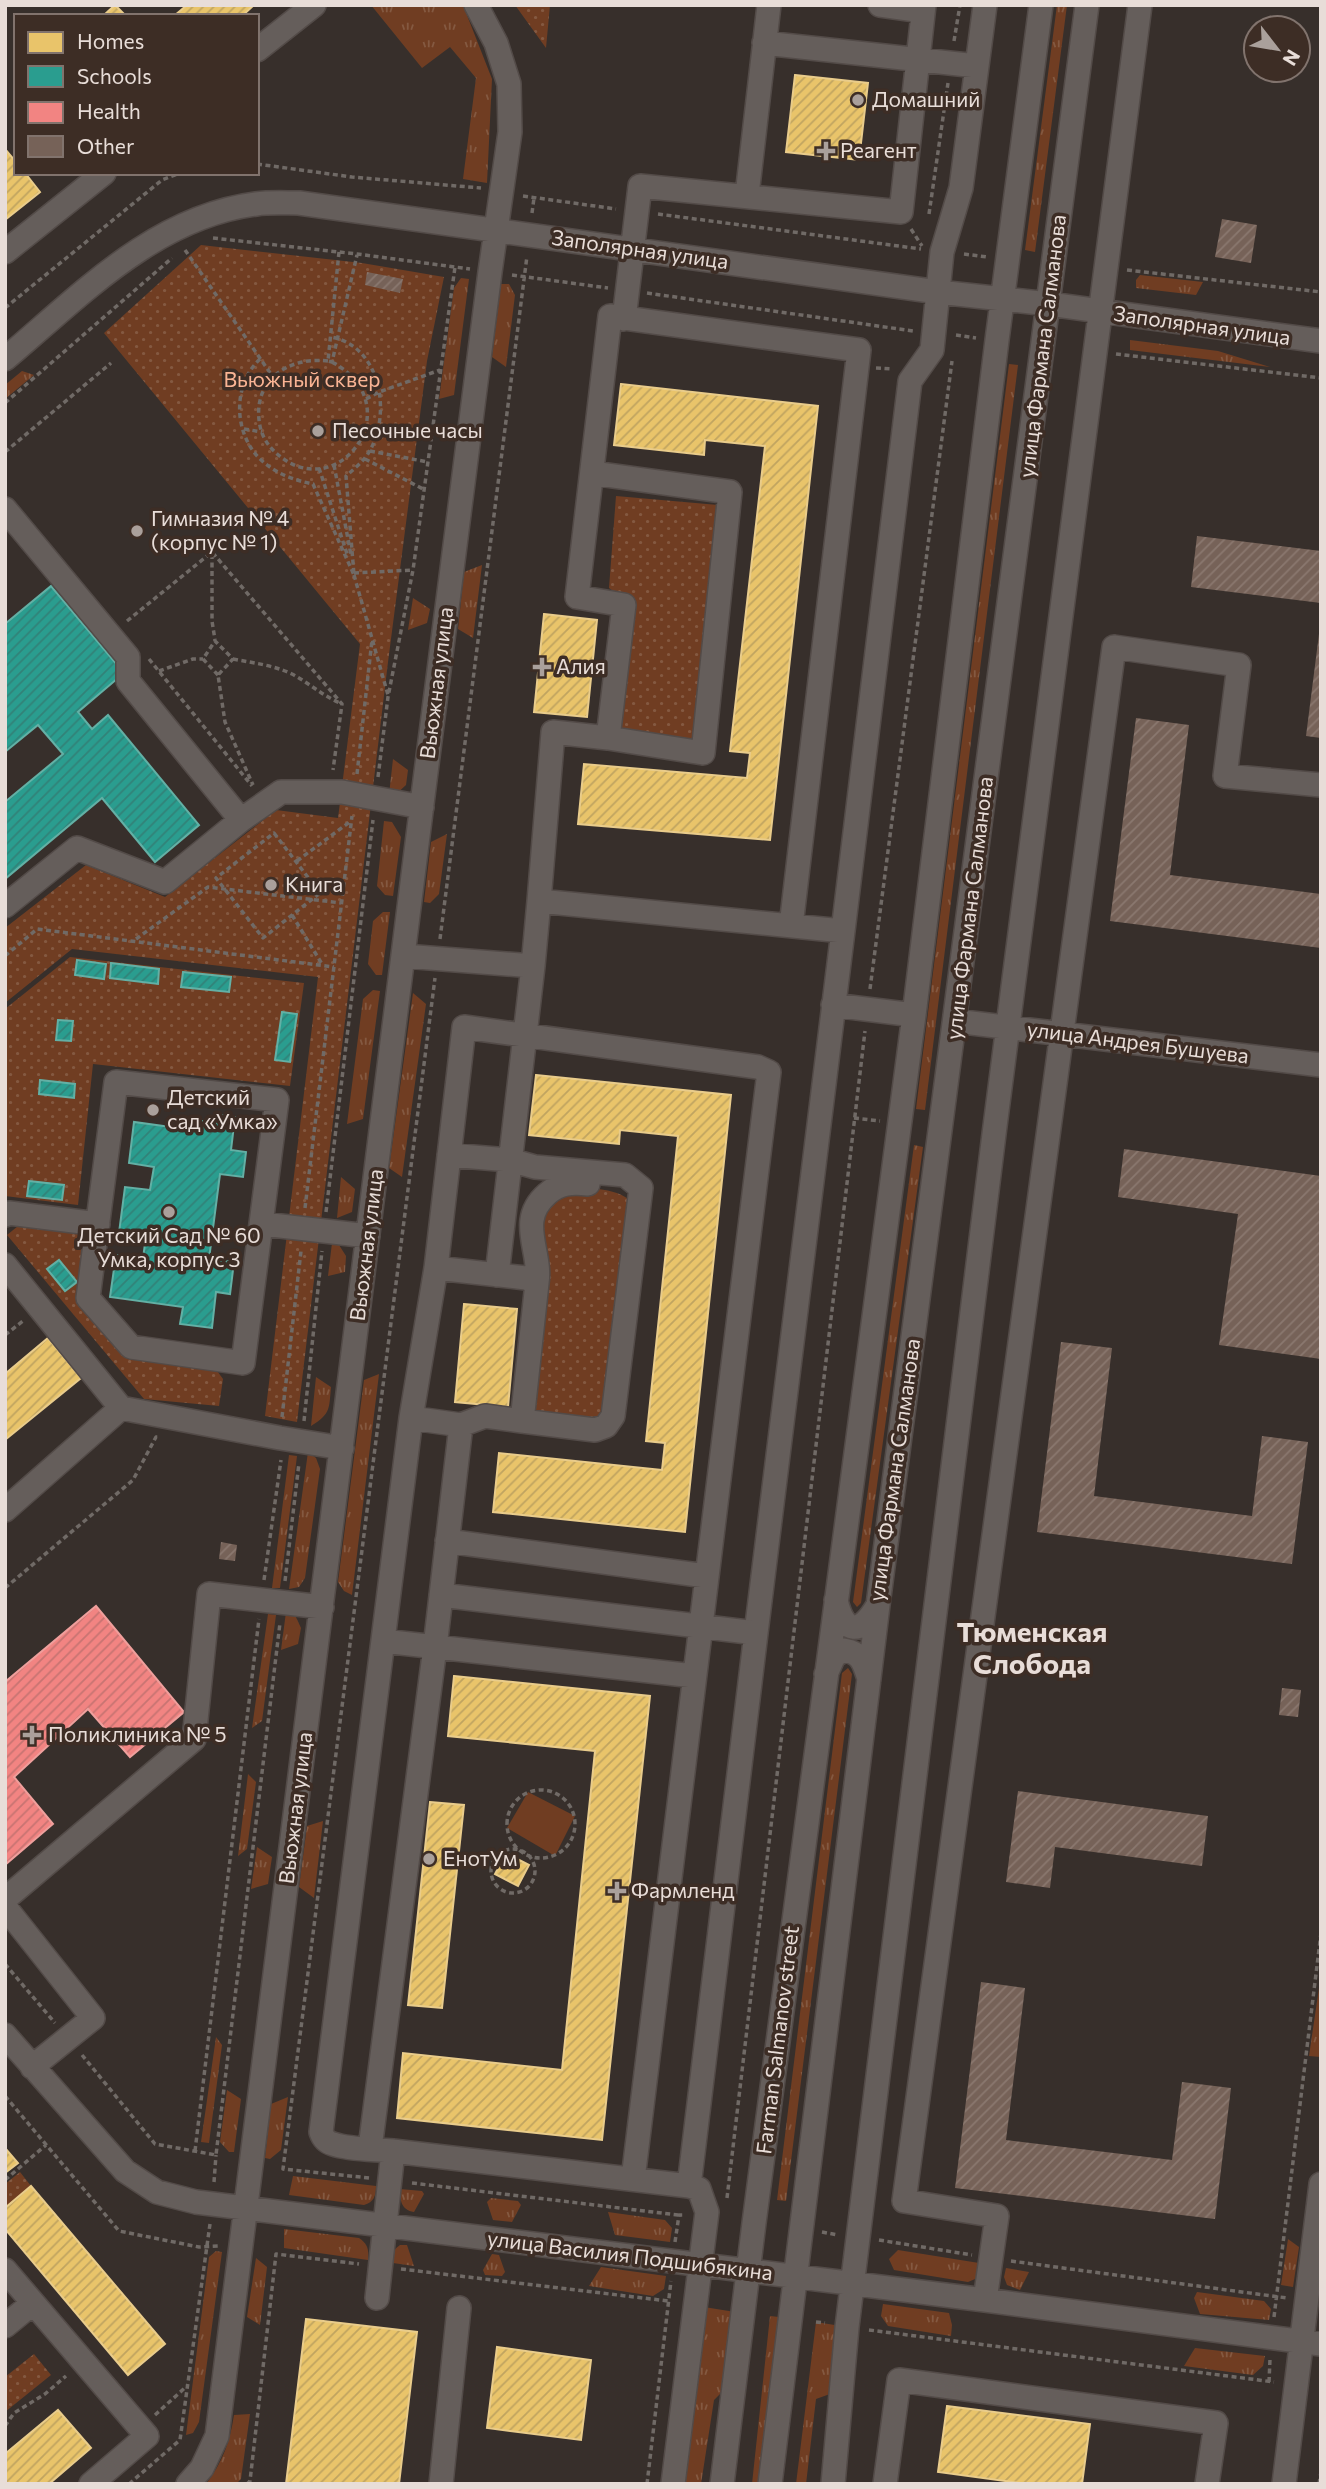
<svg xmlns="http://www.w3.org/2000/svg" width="1326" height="2489" viewBox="0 0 1326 2489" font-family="Commissioner,sans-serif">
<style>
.grass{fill:url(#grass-tufts)}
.park{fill:url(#park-dots)}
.pitch{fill:#703d22}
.homes{fill:url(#homes-hatch);stroke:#e9cc8b;stroke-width:2}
.schools{fill:url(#schools-hatch);stroke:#63b0a5;stroke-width:2}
.health{fill:url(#health-hatch);stroke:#ef9f9c;stroke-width:2}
.building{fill:url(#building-hatch)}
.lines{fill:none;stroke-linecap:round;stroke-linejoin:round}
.minor-casing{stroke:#534b48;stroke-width:26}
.path{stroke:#706a66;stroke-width:3.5;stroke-dasharray:5 3.5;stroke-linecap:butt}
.minor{stroke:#655e5b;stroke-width:23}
.poi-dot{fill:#aaa09b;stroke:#3d2d25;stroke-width:2.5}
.labels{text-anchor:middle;stroke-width:7;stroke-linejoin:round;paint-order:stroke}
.poi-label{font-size:21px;fill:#e8ddd8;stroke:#3d2d25;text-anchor:start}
.street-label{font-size:21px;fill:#e8ddd8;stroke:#3d2d25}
.park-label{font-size:21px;fill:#fab494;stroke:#3d2d25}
.district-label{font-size:28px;font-weight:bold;fill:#e8ddd8;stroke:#3d2d25}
</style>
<defs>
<pattern id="grass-tufts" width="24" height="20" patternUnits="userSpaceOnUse" patternTransform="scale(1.75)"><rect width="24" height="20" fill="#703d22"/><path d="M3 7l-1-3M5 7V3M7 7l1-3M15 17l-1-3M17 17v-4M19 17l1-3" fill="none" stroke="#845941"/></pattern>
<pattern id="park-dots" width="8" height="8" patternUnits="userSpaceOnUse" patternTransform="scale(1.75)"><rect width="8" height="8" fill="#703d22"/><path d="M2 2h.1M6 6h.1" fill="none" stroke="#845941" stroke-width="1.8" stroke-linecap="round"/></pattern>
<pattern id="homes-hatch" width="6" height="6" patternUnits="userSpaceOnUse" patternTransform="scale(1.75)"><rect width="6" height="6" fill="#e9c46a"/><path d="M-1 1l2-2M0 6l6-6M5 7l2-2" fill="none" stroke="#c0a460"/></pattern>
<pattern id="schools-hatch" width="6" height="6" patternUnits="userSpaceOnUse" patternTransform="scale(1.75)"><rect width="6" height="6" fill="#2a9d8f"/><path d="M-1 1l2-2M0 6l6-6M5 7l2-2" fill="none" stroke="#328278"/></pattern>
<pattern id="health-hatch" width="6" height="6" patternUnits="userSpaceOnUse" patternTransform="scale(1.75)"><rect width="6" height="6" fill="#f28482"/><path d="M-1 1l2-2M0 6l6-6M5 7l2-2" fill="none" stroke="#c77472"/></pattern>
<pattern id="building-hatch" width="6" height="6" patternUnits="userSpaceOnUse" patternTransform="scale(1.75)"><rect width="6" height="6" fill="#766258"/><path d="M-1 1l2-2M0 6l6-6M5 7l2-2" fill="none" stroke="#8a786f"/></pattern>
</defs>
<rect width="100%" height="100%" fill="#372f2b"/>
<path class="grass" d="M 371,5 L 463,5 L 492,79 L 487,183 L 463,179 L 476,78 L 450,47 L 422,68 Z
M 1057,5 L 1067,5 L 1035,252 L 1025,250 Z
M 1140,275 L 1203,282 L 1196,295 L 1136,288 L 1136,280 Z
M 461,278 L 469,279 L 454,395 L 439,399 L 454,288 Z
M 501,284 L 509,284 L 515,295 L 506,367 L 492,357 Z
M 1130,340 L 1218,351 L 1270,367 L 1130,350 Z
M 1009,364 L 1018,365 L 925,1110 L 916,1109 Z
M 22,371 L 34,375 L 5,399 L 5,385 Z
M 482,565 L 473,638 L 458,629 L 464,572 Z
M 413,598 L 430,609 L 427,623 L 408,630 Z
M 393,759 L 408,770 L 406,785 L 395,795 L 389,795 Z
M 384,821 L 392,822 L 401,837 L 393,896 L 385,895 L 377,886 Z
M 447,834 L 439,894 L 430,903 L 424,902 L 431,842 Z
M 383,912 L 390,912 L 382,975 L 376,975 L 368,964 L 373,921 Z
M 373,990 L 380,991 L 363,1119 L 347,1124 L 363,999 Z
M 413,993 L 426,1004 L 402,1177 L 389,1168 Z
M 914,1145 L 923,1147 L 861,1603 L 857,1607 L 853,1602 Z
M 341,1177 L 355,1189 L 352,1212 L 337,1218 Z
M 332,1243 L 339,1245 L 346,1256 L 345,1272 L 328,1276 Z
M 379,1374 L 352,1595 L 344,1591 L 338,1582 L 364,1380 Z
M 316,1377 L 331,1387 C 329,1408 331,1414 311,1426 Z
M 308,1452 L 316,1458 L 320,1469 L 305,1578 L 299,1587 L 289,1589 Z
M 289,1455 L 297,1456 L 280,1588 L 272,1588 Z
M 286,1612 L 294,1613 L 301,1628 L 298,1644 L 281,1650 Z
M 268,1614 L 276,1615 L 262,1721 L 252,1728 Z
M 848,1668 L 852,1674 L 786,2201 L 777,2200 L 842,1673 Z
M 248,1774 L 256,1782 L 247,1849 L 238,1856 Z
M 323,1821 L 314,1898 L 299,1887 L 307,1826 Z
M 257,1847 L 272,1857 L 268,1884 L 251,1889 Z
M 1319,1988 L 1321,1989 L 1321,2057 L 1309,2056 Z
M 216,2037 L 222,2045 L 209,2143 L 201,2142 Z
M 227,2090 L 241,2099 L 234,2152 L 229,2152 L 220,2142 Z
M 288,2097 L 281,2150 L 270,2159 L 265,2158 L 271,2104 Z
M 293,2176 L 376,2186 C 376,2196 374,2202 364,2205 L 289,2195 Z
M 400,2189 L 422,2191 L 424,2194 L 414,2212 C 401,2210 400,2200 400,2189 Z
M 491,2198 L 518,2201 L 521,2205 L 512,2222 L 493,2220 L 487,2202 Z
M 608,2212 L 665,2220 L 672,2228 L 670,2242 L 615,2235 Z
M 284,2229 L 359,2238 C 368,2244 369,2250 368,2260 L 284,2248 Z
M 1288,2239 L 1299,2247 L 1293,2287 L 1281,2285 Z
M 400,2245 L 407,2245 L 414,2266 L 393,2263 C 391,2255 393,2250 400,2245 Z
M 898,2250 L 979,2263 L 980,2273 L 975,2279 L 968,2282 L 894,2270 L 889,2259 Z
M 216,2251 L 222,2252 L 199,2422 L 193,2433 L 186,2435 L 209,2257 Z
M 492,2254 L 499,2255 L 505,2272 L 502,2276 L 485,2275 L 483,2270 Z
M 256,2258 L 267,2267 L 260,2325 L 247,2317 Z
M 601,2267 L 666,2276 L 664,2289 L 653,2296 L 589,2286 Z
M 1006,2268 L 1029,2272 L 1020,2290 L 1007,2285 L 1004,2277 Z
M 1197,2292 L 1264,2301 L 1271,2309 L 1269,2320 L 1200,2314 L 1194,2298 Z
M 883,2304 L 949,2313 L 952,2325 L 951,2336 L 888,2326 L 881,2316 Z
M 704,2307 L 735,2312 L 724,2390 L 714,2400 L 701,2484 L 683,2484 Z
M 770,2316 L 779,2317 L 761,2484 L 752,2484 Z
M 816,2322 L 847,2327 L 841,2390 L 816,2399 L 806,2484 L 796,2484 Z
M 1195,2348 L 1265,2356 L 1263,2366 L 1253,2375 L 1184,2366 Z
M 250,2414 L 241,2479 L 236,2484 L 206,2484 C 223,2462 230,2441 234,2415 Z"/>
<path class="park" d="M 515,5 L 550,5 L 546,48 Z
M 201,245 L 362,263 L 444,277 L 427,361 L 388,662 L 297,1422 L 265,1416 L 318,977 L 72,949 L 5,1003 L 5,928 L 86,865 L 165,897 L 276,810 L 338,818 L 360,644 L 104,333 Z
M 616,496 L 718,505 L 693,743 L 621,734 L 631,604 L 609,588 Z
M 70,957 L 304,983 L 290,1086 L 93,1064 L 78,1205 L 5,1196 L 5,1009 Z
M 565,1186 C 589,1189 619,1186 636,1206 L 608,1410 L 597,1419 L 528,1411 L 534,1228 Z
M 23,1222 L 79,1230 L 88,1241 L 77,1299 L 127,1352 L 212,1364 L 223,1379 L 219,1406 L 144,1399 L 7,1235 Z
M 20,2172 L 31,2186 L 5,2208 L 5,2184 Z
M 34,2354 L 51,2375 L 5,2412 L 5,2377 Z"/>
<path class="pitch" d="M 528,1792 L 575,1816 L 555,1856 L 507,1828 Z"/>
<path class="homes" d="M 115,5 L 126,16 L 103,16 Z
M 187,5 L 254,5 L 242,16 L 174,16 Z
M 795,75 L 868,83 L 859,160 L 786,152 Z
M 5,149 L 16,162 L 16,173 L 25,173 L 40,192 L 5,220 Z
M 621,384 L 818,406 L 770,840 L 578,824 L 584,764 L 747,778 L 750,753 L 730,751 L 765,446 L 705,440 L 704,455 L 614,445 Z
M 544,614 L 597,620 L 587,717 L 534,712 Z
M 536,1075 L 731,1095 L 685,1532 L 493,1512 L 499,1453 L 662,1470 L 665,1443 L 646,1441 L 678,1136 L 620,1130 L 619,1144 L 529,1135 Z
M 464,1304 L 517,1309 L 508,1407 L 455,1402 Z
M 48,1338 L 81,1378 L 5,1440 L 5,1374 Z
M 454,1676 L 650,1696 L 602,2140 L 397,2118 L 403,2053 L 562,2070 L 595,1751 L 448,1736 Z
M 430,1802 L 464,1805 L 442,2008 L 408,2005 Z
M 506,1853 L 529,1865 L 518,1886 L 495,1874 Z
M 5,2148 L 18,2163 L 5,2173 Z
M 31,2186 L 165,2344 L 128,2375 L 5,2229 L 5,2208 Z
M 306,2319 L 417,2332 L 399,2484 L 286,2484 Z
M 497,2347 L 591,2360 L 581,2440 L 487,2428 Z
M 947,2406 L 1090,2424 L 1082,2484 L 1028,2484 L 938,2472 Z
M 58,2410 L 91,2448 L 49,2484 L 5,2484 L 5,2454 Z"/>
<path class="schools" d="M 51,586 L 124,673 L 78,712 L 92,729 L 108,715 L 199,825 L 155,862 L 102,798 L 5,879 L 5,802 L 63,754 L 38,725 L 5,752 L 5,624 Z
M 77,960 L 106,964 L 104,979 L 75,975 Z
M 111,963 L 159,969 L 158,984 L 110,978 Z
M 183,972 L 231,977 L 229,992 L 181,987 Z
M 282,1012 L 297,1014 L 290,1062 L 275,1060 Z
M 58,1020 L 73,1021 L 71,1041 L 56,1040 Z
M 40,1080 L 75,1084 L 74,1098 L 39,1094 Z
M 219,1115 L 235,1117 L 231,1150 L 246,1152 L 243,1177 L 220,1174 L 209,1259 L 234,1262 L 230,1294 L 216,1292 L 212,1328 L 180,1324 L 183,1307 L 110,1297 L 116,1255 L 143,1258 L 146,1237 L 119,1233 L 125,1187 L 150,1190 L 154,1167 L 129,1163 L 134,1122 L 185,1129 L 187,1119 L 217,1123 Z
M 29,1181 L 64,1185 L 62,1200 L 27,1196 Z
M 59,1260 L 77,1282 L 65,1291 L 47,1269 Z"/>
<path class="health" d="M 96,1606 L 184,1712 L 130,1757 L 88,1709 L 14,1777 L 53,1824 L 6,1864 L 5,1682 Z"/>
<path class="building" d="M 1222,219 L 1257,225 L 1251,263 L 1215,257 Z
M 367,272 L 403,279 L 400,293 L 365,285 Z
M 1197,536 L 1321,551 L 1321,603 L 1191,587 Z
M 1319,634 L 1321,634 L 1321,738 L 1306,736 Z
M 1136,718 L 1189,725 L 1170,875 L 1321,894 L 1321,948 L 1110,921 Z
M 1124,1149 L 1321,1176 L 1321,1359 L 1219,1345 L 1238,1214 L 1118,1197 Z
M 1061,1342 L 1112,1348 L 1094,1496 L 1252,1516 L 1262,1436 L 1308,1442 L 1292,1564 L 1037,1532 Z
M 221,1542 L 237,1545 L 235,1561 L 219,1559 Z
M 1282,1688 L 1301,1690 L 1298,1717 L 1279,1715 Z
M 1018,1791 L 1208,1816 L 1202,1866 L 1055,1847 L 1050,1888 L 1006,1882 Z
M 981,1982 L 1025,1988 L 1006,2140 L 1172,2160 L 1182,2082 L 1231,2088 L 1215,2219 L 955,2188 Z"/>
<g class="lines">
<g class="minor-casing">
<path id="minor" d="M 880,5 L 923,11
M 764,43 L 977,66
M 257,50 L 314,5
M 747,195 L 769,5
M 5,252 L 104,173
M 624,319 L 640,186 L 901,212 L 924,5
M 5,359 C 80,296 154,217 256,204 C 270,202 285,203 299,203 L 938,292 L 1049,304 L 1321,341
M 592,473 L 730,492 L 703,753 L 608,738
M 5,509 L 128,657 L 128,681 L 241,820
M 5,906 L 77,848 L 165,882 L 241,820 L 281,792 L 342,792 L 422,807
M 791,926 L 859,350 L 610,316 L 577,597 L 624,605 L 608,738 L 553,732 L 539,901 L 843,931 L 910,381 L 932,350 L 942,252 L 961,188 L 985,5
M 404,956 L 533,966 L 497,1275
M 533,966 L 539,901
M 833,1005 L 914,1015
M 955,1021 L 1321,1065
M 116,1082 L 277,1100 L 243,1363 L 131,1347 L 88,1298 Z
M 449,1155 L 510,1160 L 535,1167 L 625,1175 L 641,1188 L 613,1416 L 606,1426 L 595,1430 L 522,1421
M 5,1215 L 9,1213 L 98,1224
M 263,1224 L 368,1236
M 5,1265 L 121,1408 L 280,1438 L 342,1448
M 537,1283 C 542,1251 516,1221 547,1194 C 559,1183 572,1182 588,1184
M 411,1418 L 461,1425 L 485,1416 L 522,1421 L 537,1283 L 526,1278 L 436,1268
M 5,1510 L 121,1408
M 447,1541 L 706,1576
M 441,1595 L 756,1633 L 843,931
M 836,1600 C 844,1636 861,1635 878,1605
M 383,1641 L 694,1676
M 826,1674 L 834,1656 L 844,1650 C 862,1653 864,1663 869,1679
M 5,1899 L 194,1739 L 209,1594 L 322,1607
M 5,1907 L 93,2018 L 32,2067
M 5,2035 L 125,2171 L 157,2192 L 196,2202 L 985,2300 L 1321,2344
M 370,2148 L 435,1647 L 461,1425
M 633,2179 L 769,1072 L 758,1067 L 464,1027 L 436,1268 L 411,1418 L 321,2132 C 323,2138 326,2142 333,2144 C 351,2150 374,2149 393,2151 L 689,2186 L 699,2189 L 707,2212 L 673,2484
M 689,2186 L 756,1633
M 5,2270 L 147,2436 L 91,2484
M 377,2298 L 393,2151
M 985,2300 L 997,2216 L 904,2201 L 1114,647 L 1239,665 L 1225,776 L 1321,785
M 5,2326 L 33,2303
M 188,2484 L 202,2468 L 217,2436 L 425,780 L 490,272 L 510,132 L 509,84 L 496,43 L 476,5
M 441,2484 L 459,2308
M 722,2484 L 754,2223 L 914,1015 L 997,340 L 1041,5
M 770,2484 L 878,1605 L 1087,5
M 833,2484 L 847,2327 L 994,1134 L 1140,5
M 885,2484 L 899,2380 L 1216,2423 L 1207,2484
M 1284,2484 L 1321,2184"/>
</g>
<path class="path" d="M 954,41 L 960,5
M 257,164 L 352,177 L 481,188
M 523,196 L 616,209
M 532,213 L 534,198
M 658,214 L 921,249
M 929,214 L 948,83
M 911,229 L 922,246
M 213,238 L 357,254 L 470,269
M 185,250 L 273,377
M 339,252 L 328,361 L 332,362 L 357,255
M 964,254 L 987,257
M 1127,270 L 1321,292
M 512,275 L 608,288
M 647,293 L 913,331
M 5,308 L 162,180 L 180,173
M 956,335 L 976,338
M 1116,354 L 1321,378
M 260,359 C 233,384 233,431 259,458 C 274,473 293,480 313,484 L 354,575 L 346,476 C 354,469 364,461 369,452 C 392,414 381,346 331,337
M 328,361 C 287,356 251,382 260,426 C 263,441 273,452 285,460 C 345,499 409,403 332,362
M 876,368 L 893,369
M 366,399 L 379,392 L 440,370
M 5,403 L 172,258
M 244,429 L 262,432
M 370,451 L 428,462
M 5,452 L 111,363
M 365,459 L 425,490
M 334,465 L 351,555
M 319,468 L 348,557
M 212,554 L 212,621 L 215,640
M 354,573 L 413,570
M 354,575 L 388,695
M 127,621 L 212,552 L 342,704 L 333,770
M 149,659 L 252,786
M 233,659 C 253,663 273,665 292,674 C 309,683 323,696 340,703
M 159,671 L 193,659 L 203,659
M 218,675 L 203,659 L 215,641 L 233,659 L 218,675 L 225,722 L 253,785
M 357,774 L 372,640
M 378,777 L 388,697 L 413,570 L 455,267
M 274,833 L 320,893 L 263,938 L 216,878 Z
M 297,861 L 351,821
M 292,915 L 322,964
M 136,939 L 208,887 L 341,903
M 440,939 L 527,256
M 5,956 L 37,929 L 334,967
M 870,989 L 952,361
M 854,1118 L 880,1121
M 305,1208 L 352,816
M 326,1212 L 373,820
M 5,1335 L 23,1321
M 282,1417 L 301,1251
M 304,1421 L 322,1251
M 264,1580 L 281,1460
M 285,1581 L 299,1463
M 5,1588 L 133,1480 L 156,1437 L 158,1437
M507 1824a34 34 0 1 1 68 0a34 34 0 1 1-68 0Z
M491 1871a22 22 0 1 1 44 0a22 22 0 1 1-44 0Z
M 5,1964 L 55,2023
M 82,2055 L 155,2144 L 216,2155 L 280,1623
M 5,2096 L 119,2231 L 199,2247 L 219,2246
M 195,2151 L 259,1619
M 369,2178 L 283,2169 L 435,978
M 5,2180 L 46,2145
M 214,2182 L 216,2155
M 412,2183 L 678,2215
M 727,2198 L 865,1031
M 822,2232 L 838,2235
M 879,2240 L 972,2255
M 675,2242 L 679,2215 L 685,2215
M 1011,2261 L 1287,2298
M 401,2269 L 668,2301
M 1274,2317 L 1321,1933
M 816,2322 L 825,2323
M 869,2330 L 1274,2382
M 1269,2382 L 1270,2359
M 155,2415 L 188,2385
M 5,2426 L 14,2413 L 45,2394 L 66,2376
M 129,2484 L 180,2440 L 210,2224
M 247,2484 L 250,2481 L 276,2254 L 359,2264
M 647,2484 L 671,2281
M 1319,2484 L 1321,2472"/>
<use href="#minor" class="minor"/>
</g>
<g class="poi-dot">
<circle cx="858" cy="100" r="7"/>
<path d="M822.5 140.5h7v7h7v7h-7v7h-7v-7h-7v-7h7z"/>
<circle cx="318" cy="431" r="7"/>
<circle cx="137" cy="531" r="7"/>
<path d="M538.5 656.5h7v7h7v7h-7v7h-7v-7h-7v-7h7z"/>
<circle cx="271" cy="885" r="7"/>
<circle cx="153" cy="1110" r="7"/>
<circle cx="169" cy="1212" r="7"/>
<path d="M28.5 1724.5h7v7h7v7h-7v7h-7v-7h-7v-7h7z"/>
<circle cx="429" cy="1859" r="7"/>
<path d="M613.5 1880.5h7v7h7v7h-7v7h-7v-7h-7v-7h7z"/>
</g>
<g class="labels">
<g class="poi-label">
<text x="872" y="107">Домашний</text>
<text x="840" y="158">Реагент</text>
<text x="332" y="438">Песочные часы</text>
<text x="151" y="526">Гимназия № 4<tspan x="151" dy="24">(корпус № 1)</tspan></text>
<text x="556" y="674">Алия</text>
<text x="285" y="892">Книга</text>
<text x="167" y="1105">Детский<tspan x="167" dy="24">сад «Умка»</tspan></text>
<text x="169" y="1243" text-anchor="middle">Детский Сад № 60<tspan x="169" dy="24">Умка, корпус 3</tspan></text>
<text x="48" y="1742">Поликлиника № 5</text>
<text x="443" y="1866">ЕнотУм</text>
<text x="631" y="1898">Фармленд</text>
</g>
<g class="street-label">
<text transform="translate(640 250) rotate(8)" y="7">Заполярная улица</text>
<text transform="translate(1202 326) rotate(8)" y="7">Заполярная улица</text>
<text transform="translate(1043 346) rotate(-83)" y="7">улица Фармана Салманова</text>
<text transform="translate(437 683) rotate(-83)" y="7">Вьюжная улица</text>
<text transform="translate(970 908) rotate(-83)" y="7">улица Фармана Салманова</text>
<text transform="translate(1138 1043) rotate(7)" y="7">улица Андрея Бушуева</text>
<text transform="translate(367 1245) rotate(-83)" y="7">Вьюжная улица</text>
<text transform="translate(895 1470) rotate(-82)" y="7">улица Фармана Салманова</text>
<text transform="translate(296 1808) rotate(-83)" y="7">Вьюжная улица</text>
<text transform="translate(778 2040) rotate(-83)" y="7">Farman Salmanov street</text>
<text transform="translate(630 2256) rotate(7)" y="7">улица Василия Подшибякина</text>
</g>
<g class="park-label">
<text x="302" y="387">Вьюжный сквер</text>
</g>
<g class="district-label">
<text x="1032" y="1642">Тюменская<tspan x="1032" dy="32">Слобода</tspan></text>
</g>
</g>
<rect width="1326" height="2489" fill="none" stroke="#e8ddd8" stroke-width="14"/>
<rect x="14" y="14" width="245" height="161" fill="#3d2d25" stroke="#81736d" stroke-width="2"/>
<rect x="28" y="32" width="35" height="21" fill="#e9c46a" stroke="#81736d" stroke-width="2"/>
<text x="77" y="49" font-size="21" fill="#e8ddd8">Homes</text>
<rect x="28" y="66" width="35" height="21" fill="#2a9d8f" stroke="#81736d" stroke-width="2"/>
<text x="77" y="84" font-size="21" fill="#e8ddd8">Schools</text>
<rect x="28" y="102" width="35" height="21" fill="#f28482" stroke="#81736d" stroke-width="2"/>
<text x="77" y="119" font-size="21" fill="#e8ddd8">Health</text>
<rect x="28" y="136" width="35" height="21" fill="#766258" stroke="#81736d" stroke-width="2"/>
<text x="77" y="154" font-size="21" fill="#e8ddd8">Other</text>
<g transform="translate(1277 49) rotate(121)"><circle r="33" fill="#3d2d25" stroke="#81736d" stroke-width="2"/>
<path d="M0-5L12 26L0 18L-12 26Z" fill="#aaa09b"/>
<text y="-10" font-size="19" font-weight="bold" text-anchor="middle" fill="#e8ddd8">N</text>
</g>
</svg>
